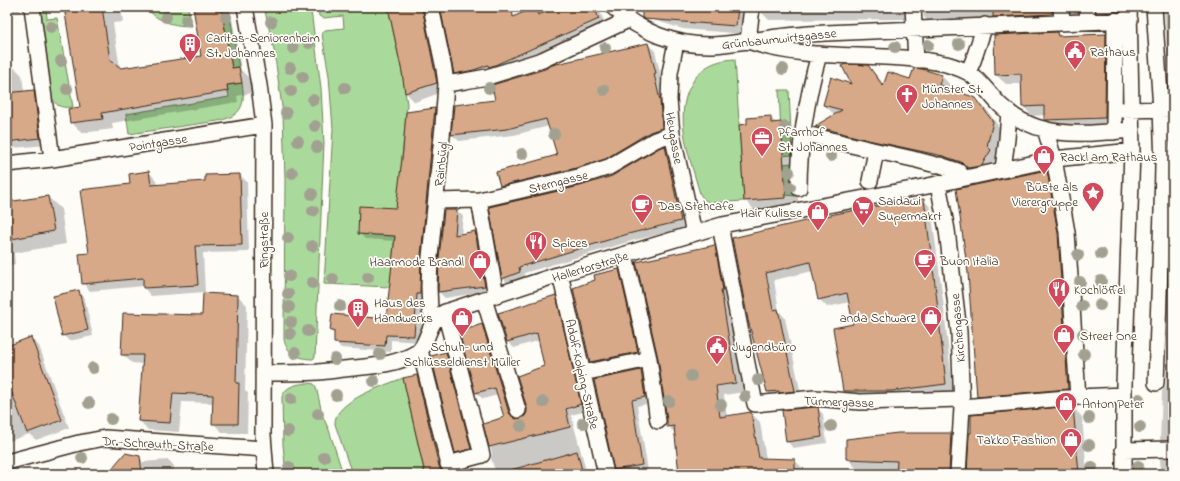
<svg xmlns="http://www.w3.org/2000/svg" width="1180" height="481" viewBox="0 0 1180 481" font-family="'Indie Flower',sans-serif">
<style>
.green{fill:#aada9b;stroke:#72825c}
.shadow{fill:#0003}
.building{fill:#d7a988;stroke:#3b2a1e}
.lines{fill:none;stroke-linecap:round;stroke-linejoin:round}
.street-casing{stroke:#3b2a1e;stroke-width:18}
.street{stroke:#fdfcf7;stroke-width:15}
.tree{fill:#a2a191}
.labels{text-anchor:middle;stroke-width:3.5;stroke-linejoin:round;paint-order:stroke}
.poi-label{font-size:13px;fill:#3b2a1e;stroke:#fdfcf7;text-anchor:start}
.street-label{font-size:13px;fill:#3b2a1e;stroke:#fdfcf7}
</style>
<rect width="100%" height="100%" fill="#fdfcf7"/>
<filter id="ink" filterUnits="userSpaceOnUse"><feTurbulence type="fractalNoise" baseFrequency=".025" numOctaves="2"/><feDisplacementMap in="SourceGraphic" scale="8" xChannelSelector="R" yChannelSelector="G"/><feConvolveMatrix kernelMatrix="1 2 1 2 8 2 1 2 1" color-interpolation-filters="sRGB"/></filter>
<g filter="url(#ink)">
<path class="green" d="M 39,7 L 46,7 L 47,19 L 57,18 L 73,107 C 61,108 55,107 51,94 Z
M 146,7 L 188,7 L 192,26 C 174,26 157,22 146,7 Z
M 264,7 L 310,7 L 312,18 L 321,88 L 324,143 L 315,357 L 313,359 C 300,359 286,354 284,339 L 285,180 L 283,114 L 274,50 Z
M 318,7 L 388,7 L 402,72 L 407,104 L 390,287 L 324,284 L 333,129 L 329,76 L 322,34 L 325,30 L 344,28 L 343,16 L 323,18 L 319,16 Z
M 229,11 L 239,67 L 232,68 L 222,12 Z
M 735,59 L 744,201 L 711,203 C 706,201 703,199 700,194 C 691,160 672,117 692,83 C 702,66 716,60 735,59 Z
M 242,83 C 246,106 241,116 218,121 L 129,134 L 126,114 L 229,97 L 227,85 Z
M 779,90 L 789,90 L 792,155 L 782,156 Z
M 792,163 L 795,196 L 786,195 L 783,164 Z
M 403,378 L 425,474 L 352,474 L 335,424 C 333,401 386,385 403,378 Z
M 308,383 L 314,384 L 316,387 L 323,417 L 329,430 L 343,474 L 286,474 L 283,445 L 282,397 C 285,386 297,384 308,383 Z"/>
<path class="shadow" d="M 7,7 L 20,7 L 20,12 L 7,13 Z
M 65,7 L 121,7 L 123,22 L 113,23 L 120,69 L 203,56 L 194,7 L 230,7 L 241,70 L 250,79 L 252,93 L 237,96 L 238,102 L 112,123 L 113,129 L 82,133 L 71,122 L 81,107 Z
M 389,7 L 438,7 L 445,91 L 415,102 L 406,93 L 403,72 Z
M 441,7 L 498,7 L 511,19 L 539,7 L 598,7 L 607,28 L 464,82 L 455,73 Z
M 640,7 L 756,7 L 744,34 L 683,29 L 647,18 L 639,10 Z
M 761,7 L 917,7 L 912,19 L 769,20 L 761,12 Z
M 922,7 L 1063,7 L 1060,22 L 932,25 L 924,17 Z
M 1164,7 L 1173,7 L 1173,96 L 1170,93 Z
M 1057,33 L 1061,37 L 1105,35 L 1115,45 L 1114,127 L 1055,129 L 1045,119 L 1045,115 L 1032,116 L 1023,106 L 1022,84 L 1006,84 L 996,75 Z
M 648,44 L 655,51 L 662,80 L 660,80 L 666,106 L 669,134 L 612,165 L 508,192 L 501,185 L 558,156 L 549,126 L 514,135 L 459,141 L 452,134 L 496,100 Z
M 867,66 L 879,78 L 884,85 L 941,75 L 952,87 L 951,90 L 975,99 L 987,110 L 1004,134 L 1001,161 L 992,176 L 827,137 L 817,126 L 835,115 L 824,105 L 853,86 Z
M 15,68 L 22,75 L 24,92 L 33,91 L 40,98 L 47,145 L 13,148 L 7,142 L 7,69 Z
M 435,109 L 441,115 L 423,300 L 420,342 L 391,340 L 391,352 L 341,348 L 335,342 L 335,335 L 331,331 L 387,320 L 395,241 L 365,239 L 359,233 L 397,209 Z
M 770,117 L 777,124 L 780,124 L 795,138 L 799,212 L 759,215 L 745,200 L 748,125 Z
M 1172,123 L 1173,123 L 1173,165 Z
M 665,147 L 672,154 L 687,228 L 635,240 L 524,273 L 526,279 L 509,285 L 503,278 L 580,187 L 612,176 Z
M 1173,165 L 1173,451 L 1171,451 L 1160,440 L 1162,391 L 1165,388 L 1166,383 Z
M 1047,171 L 1054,179 L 1065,241 L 1075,396 L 985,404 L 978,396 Z
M 149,172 L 156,180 L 157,185 L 206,182 L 240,175 L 247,182 L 249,252 L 203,253 L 205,292 L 151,296 L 144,288 L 144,286 L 90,291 L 83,283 L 90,254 L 131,185 Z
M 48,197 L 61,209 L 66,244 L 14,253 L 15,264 L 7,266 L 11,285 L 7,285 L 7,203 Z
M 924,200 L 931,208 L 943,300 L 953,392 L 852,398 L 844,390 L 854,325 L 850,302 L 827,307 L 819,299 L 813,271 L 774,280 L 779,311 L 785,318 L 802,399 L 776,400 L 768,392 L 749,320 L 733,239 Z
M 457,211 L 463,216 L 461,235 L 475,232 L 481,238 L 490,291 L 445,298 L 439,292 Z
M 714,246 L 724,256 L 744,392 L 724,395 L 727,417 L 751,413 L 760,422 L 766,459 L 794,460 L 804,469 L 804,474 L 680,474 L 676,434 L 668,426 Z
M 619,270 L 626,278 L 645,359 L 598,369 L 590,362 L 574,289 Z
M 78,291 L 84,297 L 93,336 L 69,341 L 63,335 Z
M 238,296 L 247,305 L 245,391 L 248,393 L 247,433 L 223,433 L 213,423 L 214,403 L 182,402 L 179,432 L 148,430 L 139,420 L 143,364 L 132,363 L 122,354 L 203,316 Z
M 555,296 L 562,302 L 587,411 L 571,415 L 587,474 L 496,474 L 491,458 L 492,453 L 484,424 L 505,418 L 498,395 L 483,399 L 476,393 L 461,332 L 482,326 L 488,332 L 515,420 L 521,419 L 526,416 L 545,367 L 540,340 L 514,348 L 508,342 Z
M 31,338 L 39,346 L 69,428 L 36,440 L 29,434 L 7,442 L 7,395 L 13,392 L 7,377 L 7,347 Z
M 446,353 L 452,359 L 476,454 L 462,458 L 456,452 Z
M 641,371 L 647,377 L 651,403 L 637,406 L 648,470 L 620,474 L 615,469 L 595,381 Z
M 417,376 L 423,382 L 445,474 L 426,474 Z
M 1073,407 L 1082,417 L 1087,474 L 968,474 Z
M 817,408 L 823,414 L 827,443 L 793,448 L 787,441 Z
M 898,434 L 951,434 L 960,443 L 959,474 L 897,474 L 897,469 L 856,468 L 847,458 Z
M 139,457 L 142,460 L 142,462 L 168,460 L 174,466 L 174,474 L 143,474 L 143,468 L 136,474 L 110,474 Z
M 1173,458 L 1173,474 L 1161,474 L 1160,459 Z"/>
<path class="building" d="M 64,7 L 102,7 L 110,60 L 121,68 L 201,56 L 193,7 L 221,7 L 232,68 L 239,67 L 242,83 L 227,85 L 228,91 L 102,113 L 103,119 L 70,123 L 68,109 L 80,107 Z
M 388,7 L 422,7 L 437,83 L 405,93 L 402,72 Z
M 440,7 L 512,7 L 513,17 L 535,7 L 538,15 L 559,7 L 594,7 L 599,19 L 495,65 L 489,67 L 488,65 L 474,70 L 454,74 Z
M 642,7 L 738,7 L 736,26 L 644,19 L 642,17 Z
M 993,7 L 1052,7 L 1052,14 L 993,17 Z
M 1057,32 L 1058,36 L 1106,34 L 1105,118 L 1044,120 L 1044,106 L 1022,107 L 1021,74 L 995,75 L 994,35 Z
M 648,43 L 656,73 L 654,74 L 660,100 L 662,128 L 650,132 L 605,159 L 576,168 L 500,186 L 496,172 L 557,155 L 546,119 L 507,129 L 451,135 L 454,105 L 495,100 L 492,85 L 545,69 L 552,65 Z
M 845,64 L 868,65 L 883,86 L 888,72 L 910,79 L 914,68 L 922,69 L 942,75 L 939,85 L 976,98 L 993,122 L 987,146 L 991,150 L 981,166 L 968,168 L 961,162 L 943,156 L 868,140 L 815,126 L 842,110 L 823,105 L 831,77 L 851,84 L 842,66 Z
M 34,90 L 40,138 L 7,142 L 7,93 Z
M 435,108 L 421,256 L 420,294 L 417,294 L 414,336 L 386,335 L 385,346 L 334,343 L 334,331 L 330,331 L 332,314 L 386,319 L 395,236 L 358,234 L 359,206 L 396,208 L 403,150 L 406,112 Z
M 771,116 L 771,123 L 781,122 L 786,198 L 744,201 L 739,125 L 747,124 L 747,118 Z
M 665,146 L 681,221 L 628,234 L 519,267 L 520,272 L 502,279 L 489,207 L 580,186 L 612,176 L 659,148 Z
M 1047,170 L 1058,233 L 1068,389 L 977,397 L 968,273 L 956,189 Z
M 149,171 L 151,185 L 205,181 L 205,175 L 240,174 L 242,245 L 195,246 L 198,285 L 143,288 L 143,278 L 82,284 L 79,254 L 89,253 L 80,190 L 130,184 L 129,174 Z
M 48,196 L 54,231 L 7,240 L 7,202 Z
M 924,199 L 936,292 L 946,384 L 892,391 L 843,391 L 833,328 L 853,324 L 847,293 L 818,300 L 810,262 L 766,273 L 773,310 L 778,309 L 795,391 L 779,393 L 779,391 L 767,392 L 748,320 L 732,238 L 835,214 L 883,205 Z
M 444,210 L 457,210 L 455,235 L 475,231 L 485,286 L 438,292 L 439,258 Z
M 715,245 L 723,290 L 721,290 L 736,383 L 716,386 L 720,417 L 751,412 L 759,458 L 795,459 L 795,474 L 679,474 L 674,426 L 667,427 L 667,420 L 658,358 L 636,262 Z
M 619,269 L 638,352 L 590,362 L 573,288 L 595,280 L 594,275 Z
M 79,290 L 88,330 L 62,336 L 53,296 Z
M 203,293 L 238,295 L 236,383 L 239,383 L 238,424 L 212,424 L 213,395 L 173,393 L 170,423 L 138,421 L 143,355 L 121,355 L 123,313 L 202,315 Z
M 556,295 L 581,404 L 566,409 L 570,427 L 489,447 L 483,424 L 504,417 L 495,388 L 475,393 L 459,332 L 482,324 L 509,413 L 512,416 L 516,419 L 521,418 L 525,416 L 527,412 L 527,408 L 517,376 L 544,366 L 537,333 L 507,342 L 498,313 Z
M 31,337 L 62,420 L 27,433 L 7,380 L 7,346 Z
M 446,352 L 471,449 L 455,453 L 431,356 Z
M 641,370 L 645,397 L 632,400 L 642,465 L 614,470 L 594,380 Z
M 417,375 L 439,466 L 442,474 L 425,474 L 403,378 Z
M 1073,406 L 1079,474 L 967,474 L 969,433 L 971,433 L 971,415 Z
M 815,407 L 818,407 L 822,437 L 786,442 L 782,410 Z
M 898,433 L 951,433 L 949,474 L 896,474 L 897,461 L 846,459 L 846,439 Z
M 577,451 L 583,474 L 512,474 L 511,470 Z
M 125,453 L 140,456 L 142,474 L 107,474 Z"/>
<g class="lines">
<g class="street-casing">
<path id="street" d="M 32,7 L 52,159
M 245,7 L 259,85 L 264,125 L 263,435 L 266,474
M 431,7 L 444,69 L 446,84 L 443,126 L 430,257 L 429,287 L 430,311 L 434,321
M 613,7 C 640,32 676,46 713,45 C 733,44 752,40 771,38 C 790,35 808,34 826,33 L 1130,20
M 913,7 L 916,60
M 1061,7 L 1062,23
M 1087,7 L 1088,21
M 1154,7 L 1161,109 L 1163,165 L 1162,211 L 1156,383
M 748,41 L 752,7
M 676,42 L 670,73 L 669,100 L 672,134 L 694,233
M 751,42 C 814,63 882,50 946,64 C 953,66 962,69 969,73 C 981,81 990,95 1000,105 C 1038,141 1085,134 1132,130
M 968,72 L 973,61 L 985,25
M 446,84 L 465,81 L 487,77 L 542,60 L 628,20
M 1122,110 L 1173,109
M 1045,129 L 1054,159 L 1067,232 L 1078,397
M 1114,132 L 1115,20
M 802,133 L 864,148
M 868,149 L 913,159
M 917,160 L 936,165
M 7,164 L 52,159 L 264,125
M 940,165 L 958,171 L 964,178
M 1003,169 L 1007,139 L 1009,112
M 870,181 L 876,151
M 938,184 L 947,230 L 959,332 L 962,407 L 958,474
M 799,188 C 799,142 807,98 819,54
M 479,200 L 496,296
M 436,201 L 479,200 L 578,177 L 609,167 L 655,140 L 672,134
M 722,225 L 722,236 L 755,404 L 815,398 L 860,402 L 961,399
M 625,255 L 649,359 L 658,421
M 560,274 L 606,474
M 484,299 L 518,410
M 445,312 L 482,455 L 448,464
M 420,350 L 451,473
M 263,373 C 282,373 300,373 318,372 C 330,371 342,369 354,368 C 375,366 398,364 416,353 C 430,344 426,321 445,312 L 560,274 L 722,225 L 928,186 L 1054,159 L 1132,151
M 583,373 L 649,359
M 962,407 L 1078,397 L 1124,395
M 1123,450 L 1173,449
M 7,462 L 79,443 L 105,438 L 264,449
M 1124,474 L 1124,385 L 1132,151 L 1129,7"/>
</g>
<use href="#street" class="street"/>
</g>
<g class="tree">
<circle cx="166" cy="17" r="6"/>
<circle cx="226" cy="17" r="6"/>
<circle cx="186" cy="20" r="6"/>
<circle cx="271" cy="22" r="6"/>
<circle cx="51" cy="27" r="6"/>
<circle cx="309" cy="43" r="6"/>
<circle cx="959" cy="44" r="6"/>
<circle cx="928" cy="45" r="6"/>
<circle cx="895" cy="47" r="6"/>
<circle cx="293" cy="48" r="6"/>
<circle cx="605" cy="48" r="6"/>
<circle cx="233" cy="52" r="6"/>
<circle cx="61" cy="61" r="6"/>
<circle cx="290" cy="68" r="6"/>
<circle cx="783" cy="69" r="6"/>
<circle cx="303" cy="77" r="6"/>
<circle cx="345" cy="88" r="6"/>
<circle cx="489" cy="88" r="6"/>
<circle cx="67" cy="89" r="6"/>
<circle cx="604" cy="90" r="6"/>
<circle cx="291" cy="91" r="6"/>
<circle cx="313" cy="100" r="6"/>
<circle cx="286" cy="113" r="6"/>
<circle cx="315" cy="126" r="6"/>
<circle cx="785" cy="127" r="6"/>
<circle cx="554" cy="134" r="6"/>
<circle cx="298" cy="141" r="6"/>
<circle cx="317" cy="147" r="6"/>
<circle cx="522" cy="154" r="6"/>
<circle cx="831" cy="156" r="6"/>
<circle cx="789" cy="172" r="6"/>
<circle cx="292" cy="173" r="6"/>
<circle cx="790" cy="187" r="6"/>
<circle cx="312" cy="194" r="6"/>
<circle cx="313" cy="211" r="6"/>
<circle cx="288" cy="238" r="6"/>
<circle cx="312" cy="246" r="6"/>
<circle cx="1101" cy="254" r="6"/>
<circle cx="1078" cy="255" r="6"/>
<circle cx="289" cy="276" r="6"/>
<circle cx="368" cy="277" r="6"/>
<circle cx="333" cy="279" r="6"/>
<circle cx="1101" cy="281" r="6"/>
<circle cx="1080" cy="282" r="6"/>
<circle cx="312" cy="283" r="6"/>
<circle cx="288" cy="294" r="6"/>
<circle cx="1100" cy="305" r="6"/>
<circle cx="340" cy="306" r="6"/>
<circle cx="1082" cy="306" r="6"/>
<circle cx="289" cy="307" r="6"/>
<circle cx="291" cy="322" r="6"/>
<circle cx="308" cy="331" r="6"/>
<circle cx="290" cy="334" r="6"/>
<circle cx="1083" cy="334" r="6"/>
<circle cx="295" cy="353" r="6"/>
<circle cx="380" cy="354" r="6"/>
<circle cx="1084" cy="354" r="6"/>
<circle cx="335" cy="359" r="6"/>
<circle cx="93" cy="368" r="6"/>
<circle cx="691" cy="376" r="6"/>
<circle cx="758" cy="380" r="6"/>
<circle cx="374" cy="381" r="6"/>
<circle cx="336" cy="395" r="6"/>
<circle cx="745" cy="396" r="6"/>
<circle cx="291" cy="399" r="6"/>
<circle cx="1139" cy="399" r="6"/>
<circle cx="669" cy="401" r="6"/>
<circle cx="543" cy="402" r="6"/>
<circle cx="89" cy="403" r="6"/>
<circle cx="721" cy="405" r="6"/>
<circle cx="318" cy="414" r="6"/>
<circle cx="1089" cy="418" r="6"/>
<circle cx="111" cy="419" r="6"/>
<circle cx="583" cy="423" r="6"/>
<circle cx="521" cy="426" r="6"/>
<circle cx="831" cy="426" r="6"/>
<circle cx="1140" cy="427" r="6"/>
<circle cx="288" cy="431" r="6"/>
<circle cx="1089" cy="445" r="6"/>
<circle cx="324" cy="457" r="6"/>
<circle cx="82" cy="458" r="6"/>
<circle cx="1138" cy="466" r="6"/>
<circle cx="289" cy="467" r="6"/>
<circle cx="1092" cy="467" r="6"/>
</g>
</g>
<defs>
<g id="building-pin" transform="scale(1.15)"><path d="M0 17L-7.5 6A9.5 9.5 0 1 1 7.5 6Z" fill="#d1495b" stroke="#fdfcf7"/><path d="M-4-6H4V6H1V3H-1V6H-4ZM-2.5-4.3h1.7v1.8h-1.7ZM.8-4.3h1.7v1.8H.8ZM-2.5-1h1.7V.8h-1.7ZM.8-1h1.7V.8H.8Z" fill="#fff"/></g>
<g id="civic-pin" transform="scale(1.15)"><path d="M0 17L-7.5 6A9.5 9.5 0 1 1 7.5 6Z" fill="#d1495b" stroke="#fdfcf7"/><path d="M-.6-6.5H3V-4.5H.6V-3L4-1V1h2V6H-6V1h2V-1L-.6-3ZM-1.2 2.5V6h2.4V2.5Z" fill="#fff"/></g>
<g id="church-pin" transform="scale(1.15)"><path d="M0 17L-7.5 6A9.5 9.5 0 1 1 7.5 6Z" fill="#d1495b" stroke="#fdfcf7"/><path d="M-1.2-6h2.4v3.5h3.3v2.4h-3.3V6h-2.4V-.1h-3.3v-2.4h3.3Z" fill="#fff"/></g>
<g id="office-pin" transform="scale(1.15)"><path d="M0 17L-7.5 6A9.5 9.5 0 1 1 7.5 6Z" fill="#d1495b" stroke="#fdfcf7"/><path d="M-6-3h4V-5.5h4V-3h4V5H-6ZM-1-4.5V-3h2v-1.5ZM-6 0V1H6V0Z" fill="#fff"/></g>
<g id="shop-pin" transform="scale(1.15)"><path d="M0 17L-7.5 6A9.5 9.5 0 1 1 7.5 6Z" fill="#d1495b" stroke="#fdfcf7"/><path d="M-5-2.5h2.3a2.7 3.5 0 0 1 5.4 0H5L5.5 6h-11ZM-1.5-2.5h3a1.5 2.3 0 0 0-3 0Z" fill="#fff"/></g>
<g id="sight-pin" transform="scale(1.15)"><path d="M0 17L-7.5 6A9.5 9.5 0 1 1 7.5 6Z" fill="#d1495b" stroke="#fdfcf7"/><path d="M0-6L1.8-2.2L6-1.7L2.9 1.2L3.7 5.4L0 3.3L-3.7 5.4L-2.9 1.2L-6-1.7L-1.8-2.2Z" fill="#fff"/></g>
<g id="cafe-pin" transform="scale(1.15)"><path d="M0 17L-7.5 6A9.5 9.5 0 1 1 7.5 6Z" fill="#d1495b" stroke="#fdfcf7"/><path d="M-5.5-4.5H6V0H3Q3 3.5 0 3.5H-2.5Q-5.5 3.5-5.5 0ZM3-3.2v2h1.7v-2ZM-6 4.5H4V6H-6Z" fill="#fff"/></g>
<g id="supermarket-pin" transform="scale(1.15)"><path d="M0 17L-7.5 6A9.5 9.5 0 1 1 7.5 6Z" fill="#d1495b" stroke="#fdfcf7"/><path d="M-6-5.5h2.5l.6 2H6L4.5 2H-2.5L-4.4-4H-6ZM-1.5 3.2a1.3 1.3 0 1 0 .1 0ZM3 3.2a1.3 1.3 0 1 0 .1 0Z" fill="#fff"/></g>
<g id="restaurant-pin" transform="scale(1.15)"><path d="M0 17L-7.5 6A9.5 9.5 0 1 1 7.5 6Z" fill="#d1495b" stroke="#fdfcf7"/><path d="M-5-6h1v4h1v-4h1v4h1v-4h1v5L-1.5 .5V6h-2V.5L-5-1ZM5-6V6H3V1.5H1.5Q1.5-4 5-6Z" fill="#fff"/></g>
</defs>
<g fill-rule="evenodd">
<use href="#building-pin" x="190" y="44"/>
<use href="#civic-pin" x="1075" y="51"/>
<use href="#church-pin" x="907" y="95"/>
<use href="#office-pin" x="762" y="138"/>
<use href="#shop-pin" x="1044" y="156"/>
<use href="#sight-pin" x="1093" y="193"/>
<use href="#cafe-pin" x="642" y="205"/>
<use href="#supermarket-pin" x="863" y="207"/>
<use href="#shop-pin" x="818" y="212"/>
<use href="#restaurant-pin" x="536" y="242"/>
<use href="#cafe-pin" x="925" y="260"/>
<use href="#shop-pin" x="480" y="261"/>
<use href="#restaurant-pin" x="1059" y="289"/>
<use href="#building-pin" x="358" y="309"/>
<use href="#shop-pin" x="931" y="317"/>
<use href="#shop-pin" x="462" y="318"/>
<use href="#shop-pin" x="1064" y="335"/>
<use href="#civic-pin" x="717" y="346"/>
<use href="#shop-pin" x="1066" y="403"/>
<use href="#shop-pin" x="1071" y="439"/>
</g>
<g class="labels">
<g class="poi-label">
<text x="206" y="42">Caritas-Seniorenheim<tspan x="206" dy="15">St. Johannes</tspan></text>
<text x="1090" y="56">Rathaus</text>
<text x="922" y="93">Münster St.<tspan x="922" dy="15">Johannes</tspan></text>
<text x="778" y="136">Pfarrhof<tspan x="778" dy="15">St. Johannes</tspan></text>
<text x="1060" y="161">Rackl am Rathaus</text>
<text x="1078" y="191" text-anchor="end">Büste als<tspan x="1078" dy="15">Vierergruppe</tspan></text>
<text x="878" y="205">Saidawi<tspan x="878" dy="15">Supermakrt</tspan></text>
<text x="658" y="210">Das Stehcafe</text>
<text x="802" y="217" text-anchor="end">Hair Kulisse</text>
<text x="552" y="247">Spices</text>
<text x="940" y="265">Buon Italia</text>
<text x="464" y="266" text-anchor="end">Haarmode Brandl</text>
<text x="1074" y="294">Kochlöffel</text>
<text x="374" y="307">Haus des<tspan x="374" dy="15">Handwerks</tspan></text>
<text x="916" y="322" text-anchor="end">anda Schwarz</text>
<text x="1080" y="340">Street One</text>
<text x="462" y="351" text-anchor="middle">Schuh- und<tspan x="462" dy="15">Schlüsseldienst Müller</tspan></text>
<text x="732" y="351">Jugendbüro</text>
<text x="1082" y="408">Anton Peter</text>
<text x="1056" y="444" text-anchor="end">Takko Fashion</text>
</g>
<g class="street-label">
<text transform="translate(779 38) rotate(-6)" y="5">Grünbaumwirtsgasse</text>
<text transform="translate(675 138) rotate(80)" y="5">Heugasse</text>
<text transform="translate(158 142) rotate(-9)" y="5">Pointgasse</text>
<text transform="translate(440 164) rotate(-84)" y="5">Rainbügl</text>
<text transform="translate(558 181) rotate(-14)" y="5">Sterngasse</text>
<text transform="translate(263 240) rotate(-90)" y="5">Ringstraße</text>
<text transform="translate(590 266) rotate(-17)" y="5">Hallertorstraße</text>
<text transform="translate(957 328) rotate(-95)" y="5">Kirchengasse</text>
<text transform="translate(583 374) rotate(77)" y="5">Adolf-Kolping-Straße</text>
<text transform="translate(839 401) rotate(2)" y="5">Türmergasse</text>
<text transform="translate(158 443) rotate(3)" y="5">Dr.-Schrauth-Straße</text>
</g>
</g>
<rect width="1180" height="481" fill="none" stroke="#fdfcf7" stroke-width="24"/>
<rect x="12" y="12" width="1156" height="457" fill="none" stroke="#3b2a1e" stroke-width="1.5" filter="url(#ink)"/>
</svg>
